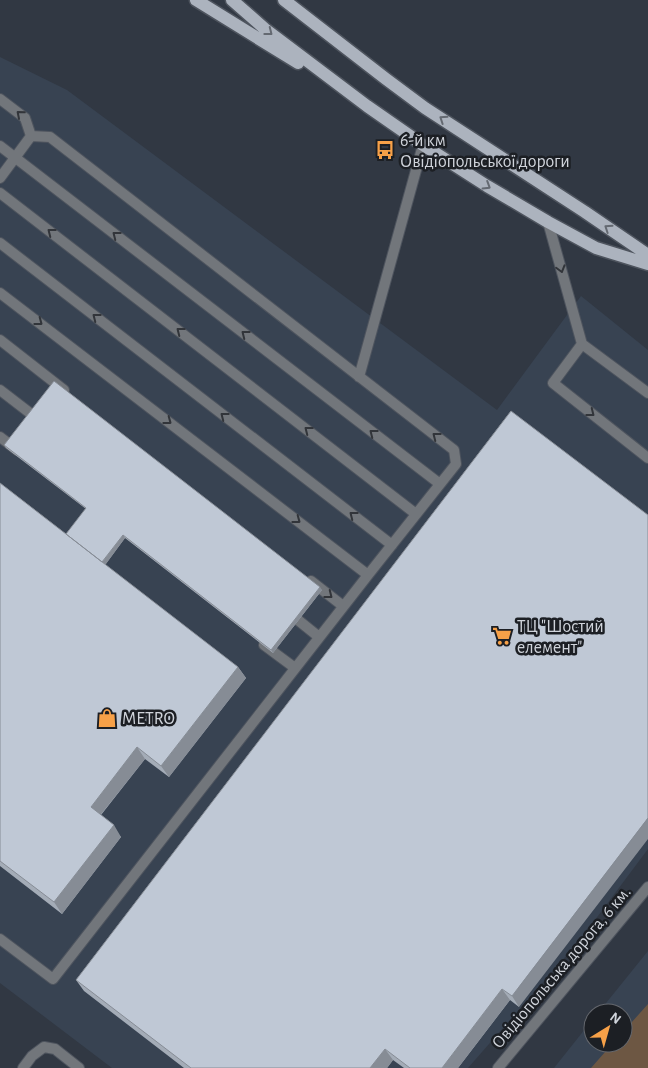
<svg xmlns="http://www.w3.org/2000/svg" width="648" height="1068" viewBox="0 0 648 1068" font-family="'Alegreya Sans',sans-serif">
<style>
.built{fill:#384352}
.green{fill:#6d5743}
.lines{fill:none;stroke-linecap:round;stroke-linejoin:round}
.lane-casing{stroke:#4e545e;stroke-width:12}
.street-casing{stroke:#4e545e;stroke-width:12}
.primary-casing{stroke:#4e545e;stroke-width:15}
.lane{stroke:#72767b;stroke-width:10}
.street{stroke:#72767b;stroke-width:10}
.primary{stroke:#acb3be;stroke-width:12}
.wall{fill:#a4acb7}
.shaded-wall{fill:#868c95}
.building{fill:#bfc8d5;stroke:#868c95}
.oneway{stroke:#646971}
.oneway2{stroke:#32353a}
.labels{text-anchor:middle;stroke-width:5;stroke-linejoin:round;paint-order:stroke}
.poi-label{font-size:18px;fill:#d0d4db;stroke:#1c1f24;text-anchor:start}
.street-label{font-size:18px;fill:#d0d4db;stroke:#1c1f24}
</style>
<rect width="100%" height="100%" fill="#313843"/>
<path class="built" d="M 0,57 L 67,90 L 497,410 L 581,296 L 648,350 L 648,849 L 580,940 L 468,1068 L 112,1068 L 0,983 Z
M 648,951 L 648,1068 L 554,1068 L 593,1019 L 593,1043 L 623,1043 L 623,1013 L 598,1013 Z"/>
<path class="green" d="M 648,1004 L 648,1068 L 591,1068 L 613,1043 L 623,1043 L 623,1032 Z"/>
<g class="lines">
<g class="lane-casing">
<path id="lane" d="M 0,99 L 25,118 L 31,136
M 0,146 L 440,484
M 0,178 L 31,136 L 50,137 L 454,450 L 456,464 L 368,575 L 0,293
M 0,193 L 416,514
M 548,222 L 582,344 L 648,393
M 0,243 L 392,545
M 0,340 L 64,390
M 582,344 L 553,383 L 648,458
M 359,377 L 423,145
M 0,390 L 39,420
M 0,437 L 17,450
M 311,581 L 343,606
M 288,612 L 319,637
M 264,645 L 295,668
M 0,939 L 53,979 L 368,575
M 23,1068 L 32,1056 L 44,1047 L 55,1049 L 79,1068"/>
</g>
<g class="street-casing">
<path id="street" d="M 498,1068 L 648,887"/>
</g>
<g class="primary-casing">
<path id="primary" d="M 196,0 L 298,63
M 232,0 L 265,29 L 367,106 L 423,145 L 487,186 L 548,222 L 596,248 L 648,264
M 284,0 L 386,79 L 425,108 L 585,212 L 648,255"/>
</g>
<use href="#lane" class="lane"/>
<use href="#street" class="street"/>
<use href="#primary" class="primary"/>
</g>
<path class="wall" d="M 511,411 L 519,1007 L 510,1000 L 458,1068 L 404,1068 L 393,1060 L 387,1068 L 184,1068 L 84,991 L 76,980 Z
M 4,445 L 322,590 L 273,653 L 125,538 L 105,565 L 238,667 L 246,678 L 169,777 L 145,759 L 101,815 L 121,837 L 62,914 L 0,866 L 0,483 L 66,534 L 86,509 L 6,448 Z"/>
<path class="shaded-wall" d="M 123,535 L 125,538 L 103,568 L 100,565 Z
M 320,587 L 322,590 L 273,653 L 271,650 Z
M 238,667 L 246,678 L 169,777 L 161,766 Z
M 137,747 L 145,759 L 98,818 L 91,807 Z
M 648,818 L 648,839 L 519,1007 L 512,996 Z
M 114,825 L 121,837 L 62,914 L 54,902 Z
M 502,989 L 510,1000 L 458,1068 L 442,1068 Z
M 385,1049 L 393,1060 L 387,1068 L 370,1068 Z"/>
<path class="building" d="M 54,381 L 320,587 L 271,650 L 123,535 L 102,562 L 66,534 L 86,508 L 4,445 Z
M 511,411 L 648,515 L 648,818 L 512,996 L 502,989 L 442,1068 L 410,1068 L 385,1049 L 370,1068 L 191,1068 L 76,980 Z
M 0,483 L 238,667 L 161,766 L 137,747 L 91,807 L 114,825 L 54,902 L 0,861 Z"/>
<defs><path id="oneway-chevron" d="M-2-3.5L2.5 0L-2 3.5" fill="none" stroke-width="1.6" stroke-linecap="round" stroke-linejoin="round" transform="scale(1.25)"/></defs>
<g class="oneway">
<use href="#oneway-chevron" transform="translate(269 32) rotate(38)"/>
<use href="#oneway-chevron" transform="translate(443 119) rotate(-146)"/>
<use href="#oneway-chevron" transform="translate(487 186) rotate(32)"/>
<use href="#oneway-chevron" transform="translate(608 228) rotate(-146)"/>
</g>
<g class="oneway2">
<use href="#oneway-chevron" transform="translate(20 114) rotate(-139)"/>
<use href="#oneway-chevron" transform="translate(51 232) rotate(-142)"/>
<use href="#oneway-chevron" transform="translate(116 235) rotate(-142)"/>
<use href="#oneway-chevron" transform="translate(561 269) rotate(74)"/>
<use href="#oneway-chevron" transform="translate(96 317) rotate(-142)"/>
<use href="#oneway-chevron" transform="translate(39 322) rotate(37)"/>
<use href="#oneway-chevron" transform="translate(180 331) rotate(-142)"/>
<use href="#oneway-chevron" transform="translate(245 334) rotate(-142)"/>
<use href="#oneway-chevron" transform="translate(591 413) rotate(38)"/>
<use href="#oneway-chevron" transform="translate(224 416) rotate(-142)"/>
<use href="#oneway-chevron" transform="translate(168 421) rotate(37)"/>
<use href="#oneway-chevron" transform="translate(308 430) rotate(-142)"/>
<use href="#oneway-chevron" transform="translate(373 433) rotate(-142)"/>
<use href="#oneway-chevron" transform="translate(436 436) rotate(-142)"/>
<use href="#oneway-chevron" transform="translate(353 515) rotate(-142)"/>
<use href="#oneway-chevron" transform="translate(297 520) rotate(37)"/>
<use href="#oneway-chevron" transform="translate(329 595) rotate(38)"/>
</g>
<defs>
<g id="bus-bare" transform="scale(1.5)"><path d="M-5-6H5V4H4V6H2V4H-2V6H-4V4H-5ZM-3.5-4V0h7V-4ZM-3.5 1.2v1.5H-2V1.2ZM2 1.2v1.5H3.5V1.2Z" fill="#f7a148" stroke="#1c1f24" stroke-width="2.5" paint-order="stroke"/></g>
<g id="supermarket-bare" transform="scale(1.5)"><path d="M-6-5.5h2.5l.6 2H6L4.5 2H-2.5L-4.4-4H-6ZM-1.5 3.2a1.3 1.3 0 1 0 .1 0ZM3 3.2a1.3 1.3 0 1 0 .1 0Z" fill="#f7a148" stroke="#1c1f24" stroke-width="2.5" paint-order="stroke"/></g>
<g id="shop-bare" transform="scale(1.5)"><path d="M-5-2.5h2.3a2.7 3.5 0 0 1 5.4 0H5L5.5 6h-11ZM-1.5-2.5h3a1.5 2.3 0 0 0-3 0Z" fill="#f7a148" stroke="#1c1f24" stroke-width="2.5" paint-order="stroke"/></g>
</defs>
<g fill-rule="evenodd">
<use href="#bus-bare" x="385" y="150"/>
<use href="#supermarket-bare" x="502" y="636"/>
<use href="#shop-bare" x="107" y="718"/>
</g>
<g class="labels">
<g class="poi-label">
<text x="400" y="146">6-й км<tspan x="400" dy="21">Овідіопольської дороги</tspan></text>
<text x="517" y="632">ТЦ "Шостий<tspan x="517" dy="21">елемент"</tspan></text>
<text x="122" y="724">METRO</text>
</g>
<g class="street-label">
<text transform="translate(561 967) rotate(-50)" y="6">Овідіопольська дорога, 6 км.</text>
</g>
</g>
<g transform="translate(608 1028) rotate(37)"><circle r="24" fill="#1c1f24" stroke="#64676d"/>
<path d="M0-4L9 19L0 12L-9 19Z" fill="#f7a148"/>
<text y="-8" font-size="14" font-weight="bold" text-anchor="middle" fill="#d0d4db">N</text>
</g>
</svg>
